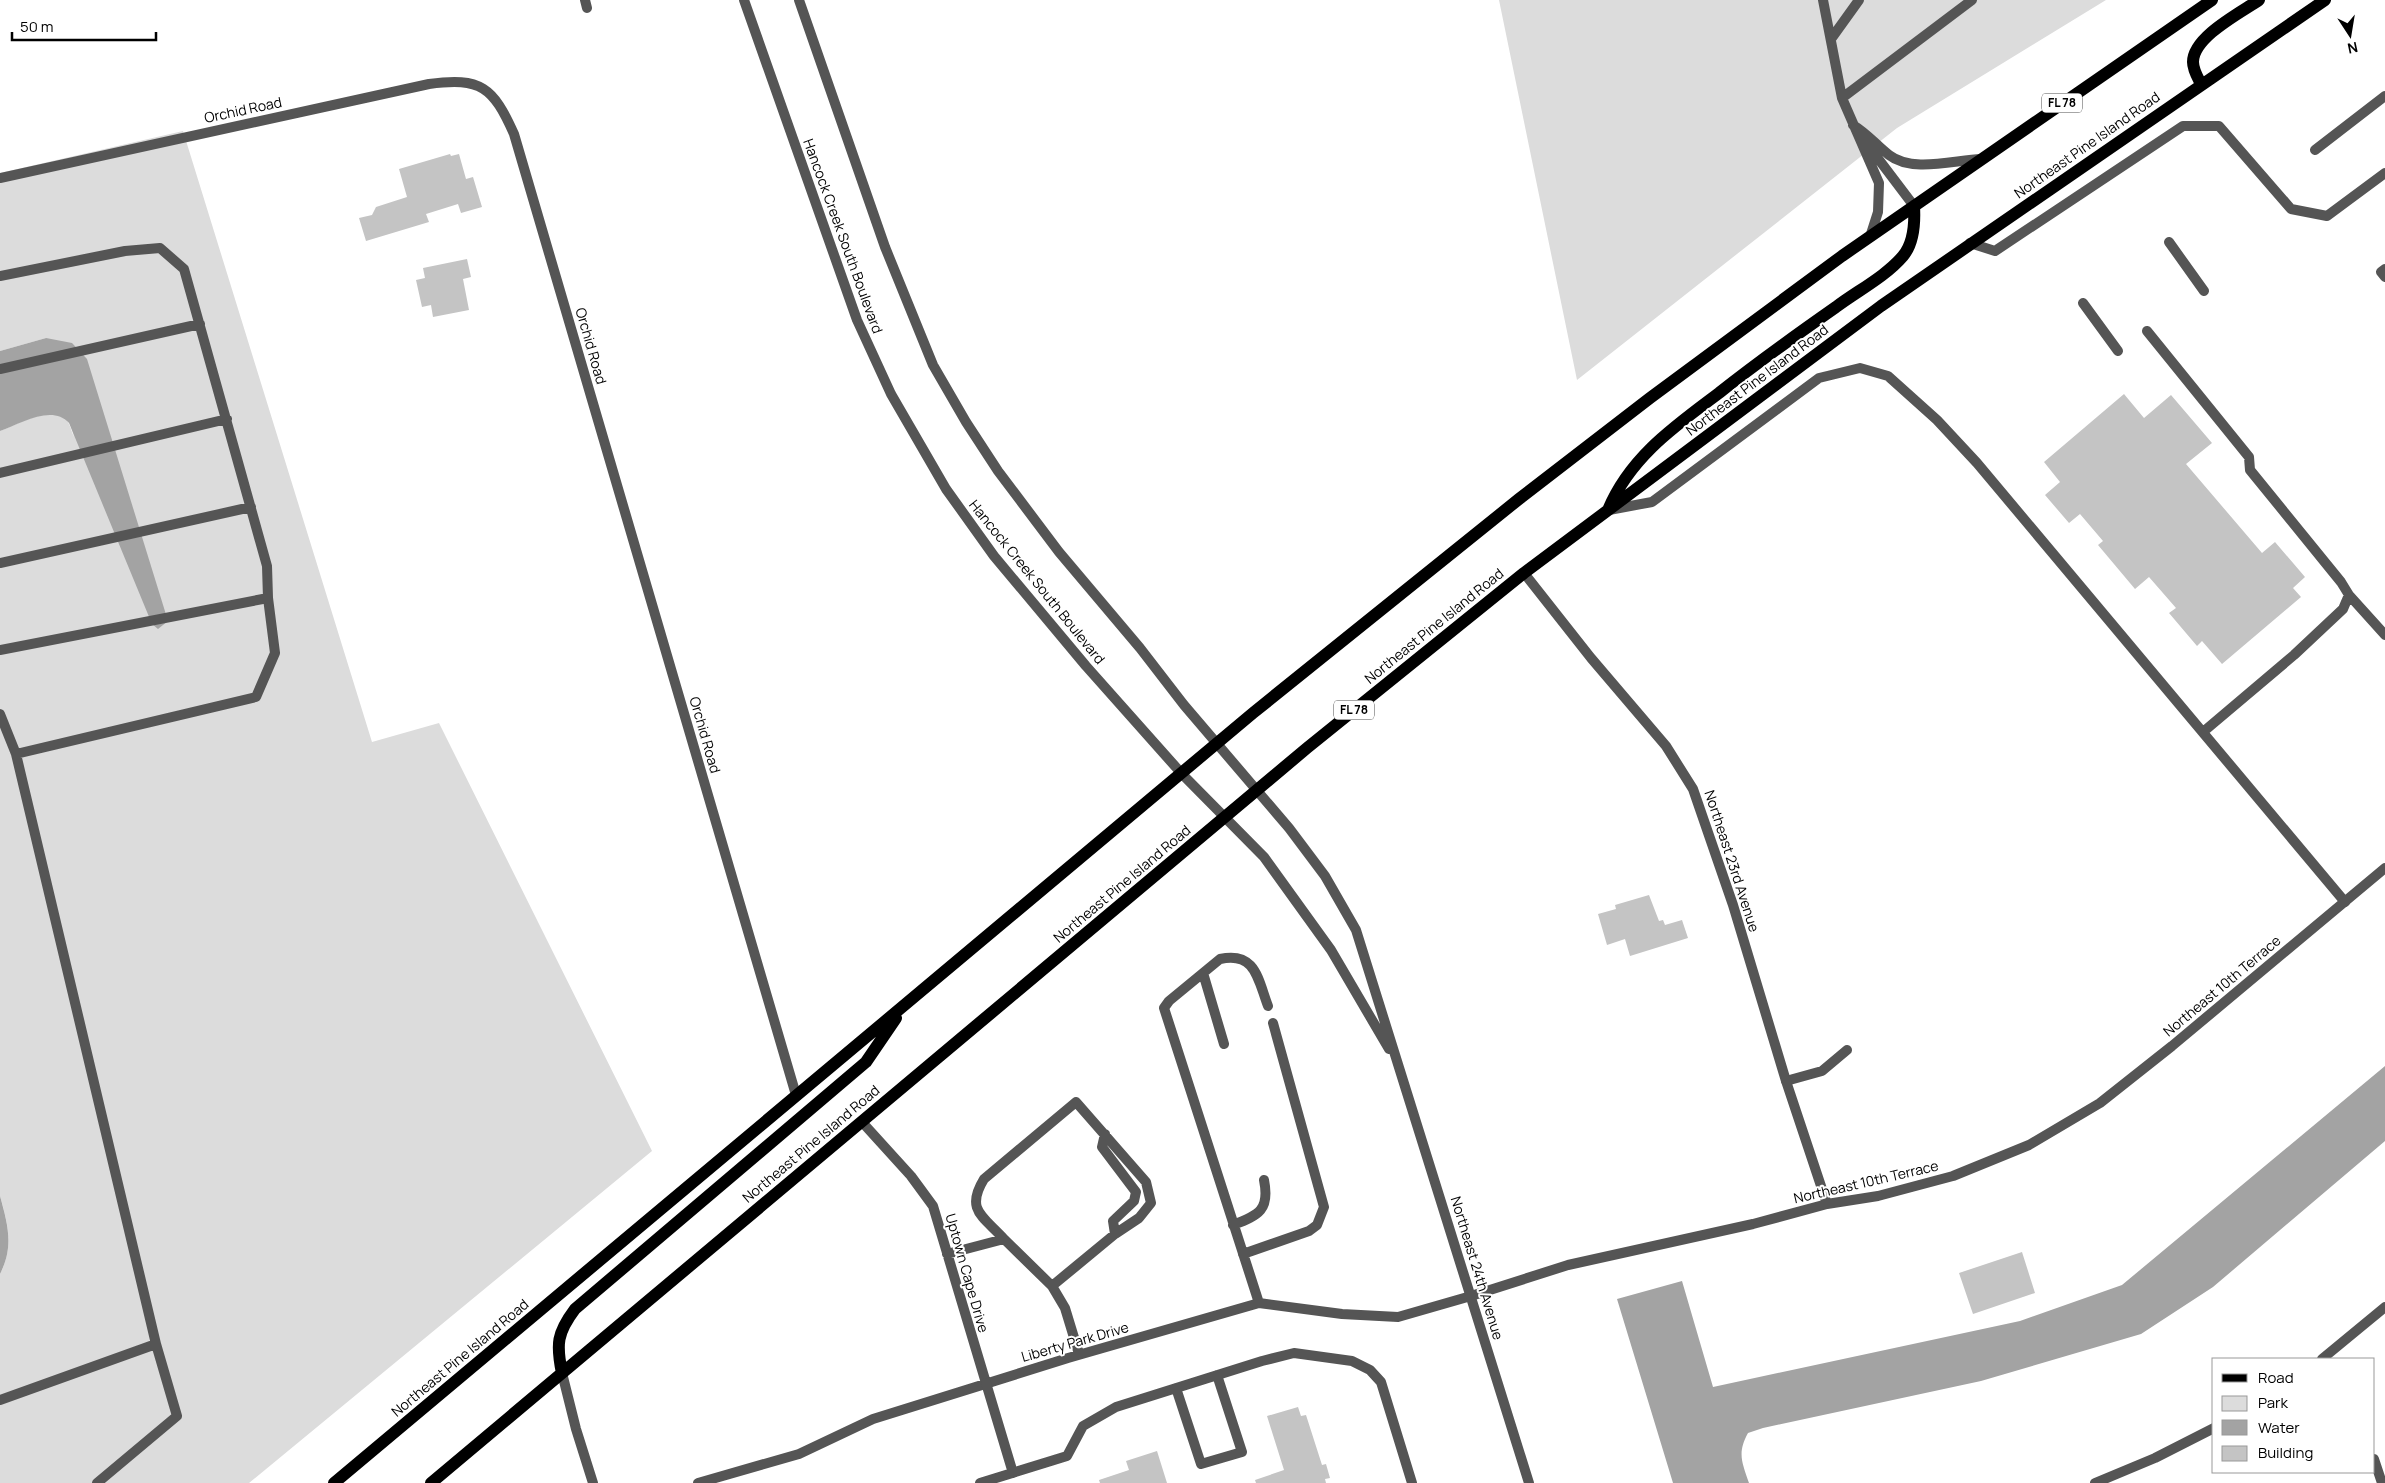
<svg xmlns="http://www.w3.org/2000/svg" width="2385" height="1483" viewBox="0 0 2385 1483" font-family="Manrope,sans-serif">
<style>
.green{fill:#dcdcdc}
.water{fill:#a3a3a3}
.building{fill:#c4c4c4}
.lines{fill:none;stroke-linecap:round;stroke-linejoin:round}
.service{stroke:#555;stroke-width:10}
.minor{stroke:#555;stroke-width:10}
.tertiary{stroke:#555;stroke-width:10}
.primary{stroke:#000;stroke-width:12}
.labels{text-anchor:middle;stroke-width:4;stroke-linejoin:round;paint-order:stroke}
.shield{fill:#fff;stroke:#4c4c4c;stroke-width:1}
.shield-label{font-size:12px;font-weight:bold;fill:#000}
.street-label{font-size:14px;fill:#000;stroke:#fff}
</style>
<rect width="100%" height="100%" fill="#fff"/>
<path class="green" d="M 1499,0 L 2106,0 L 1897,128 L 1577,380 Z
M 183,131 L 372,742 L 439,723 L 652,1151 L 249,1483 L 0,1483 L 0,1274 C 14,1247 8,1224 0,1196 L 0,431 C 16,425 47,407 63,417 C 70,421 71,431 74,437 L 46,338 L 0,351 L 0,173 Z"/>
<path class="water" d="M 46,338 L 72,343 L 87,359 L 168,621 L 158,629 L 152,624 L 69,423 C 52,404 20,424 0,431 L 0,351 Z
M 2385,1066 L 2385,1141 L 2213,1287 L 2141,1334 L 1981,1381 L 1763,1428 L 1748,1433 C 1737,1453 1742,1462 1749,1483 L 1673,1483 L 1617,1299 L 1682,1281 L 1713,1387 L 2020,1321 L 2122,1285 Z
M 0,1196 C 8,1225 14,1247 0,1274 Z"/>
<path class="building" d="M 450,154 L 451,156 L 459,154 L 466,179 L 473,177 L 482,207 L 461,213 L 458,204 L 426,214 L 429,222 L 366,241 L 359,218 L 372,215 L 376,207 L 407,197 L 399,169 Z
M 467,259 L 471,277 L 463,279 L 469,310 L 433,317 L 431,305 L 422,307 L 416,280 L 425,278 L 423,268 Z
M 2124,394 L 2144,418 L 2171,395 L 2212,443 L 2186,464 L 2262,553 L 2275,542 L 2305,577 L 2293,588 L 2301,597 L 2222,664 L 2202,641 L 2197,646 L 2169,613 L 2176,608 L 2149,577 L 2135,589 L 2098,545 L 2103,541 L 2080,514 L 2069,523 L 2045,495 L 2060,482 L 2044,462 Z
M 1649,895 L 1659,921 L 1663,920 L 1665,925 L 1682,920 L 1688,938 L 1630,956 L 1625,939 L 1607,945 L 1598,914 L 1616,909 L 1615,905 Z
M 2022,1252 L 2035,1293 L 1973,1314 L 1959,1273 Z
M 1298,1407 L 1301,1416 L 1306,1415 L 1322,1465 L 1326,1464 L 1330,1478 L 1325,1479 L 1326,1483 L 1256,1483 L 1255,1480 L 1284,1470 L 1267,1416 Z
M 1157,1451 L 1167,1483 L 1100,1483 L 1099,1480 L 1129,1470 L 1126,1461 Z"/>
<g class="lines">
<path class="service" d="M 585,0 L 587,8
M 1823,0 L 1842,98 L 1879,183 L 1878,212 L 1870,237
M 1831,39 L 1859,0
M 1842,98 L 1972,0
M 1853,125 C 1868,134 1876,145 1889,155 C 1912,173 1954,160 1981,159
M 1864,140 L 1914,206
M 2315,150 L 2385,96
M 2169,242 L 2204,291
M 1970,243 L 1995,251 L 2183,126 L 2219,126 L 2291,209 L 2327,216 L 2385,173
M 2385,269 L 2381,272 L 2385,277
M 0,276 L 125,251 L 160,248 L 184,269 L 267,566 L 268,598
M 2083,303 L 2118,351
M 2147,331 L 2249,457 L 2250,470 L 2341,582 L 2349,595 L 2343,609 L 2294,655 L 2203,732
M 0,369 L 200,324
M 0,473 L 227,419
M 1609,510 L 1652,502 L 1819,378 L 1860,368 L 1888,376 L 1937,420 L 1977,463 L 2345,902
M 0,563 L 251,507
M 2349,595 L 2385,635
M 0,650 L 268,598 L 275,653 L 256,697 L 16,754
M 0,714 L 16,754 L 156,1344
M 1203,973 L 1224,1044
M 1786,1081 L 1822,1071 L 1847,1050
M 862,1122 L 911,1176 L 933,1206 L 986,1383
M 1105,1134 L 1102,1147 L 1136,1192 L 1134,1201 L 1113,1221 L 1115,1234
M 1233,1225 C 1259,1215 1270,1210 1264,1180
M 1004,1239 C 983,1216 965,1210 984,1179 L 1076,1102 L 1146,1182 L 1151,1203 L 1139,1218 L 1115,1234 L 1052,1286
M 947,1254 L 1004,1239 L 1052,1286 L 1065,1308 L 1079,1354
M 1243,1254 L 1309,1231 L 1317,1225 L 1324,1207 L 1273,1023
M 1259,1303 L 1164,1008 L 1169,1001 L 1220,959 C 1256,951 1258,980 1268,1006
M 562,1373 L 576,1429 L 593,1483
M 0,1400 L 156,1344 L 177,1416 L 97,1483
M 698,1483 L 799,1454 L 873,1419 L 1068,1358 L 1259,1303 L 1342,1314 L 1398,1317 L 1471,1296"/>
<path class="minor" d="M 0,178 L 429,84 C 481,77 493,87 514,134 L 796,1095
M 1524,573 L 1591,658 L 1666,746 L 1693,789 L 1733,905 L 1786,1081 L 1827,1204
M 1471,1296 L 1568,1265 L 1753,1224 L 1827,1204 L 1878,1196 L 1953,1176 L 2029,1145 L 2100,1103 L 2172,1046 L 2385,868
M 2322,1359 L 2385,1307
M 986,1383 L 1013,1473
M 1176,1388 L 1201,1464 L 1242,1452 L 1217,1375
M 2374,1459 L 2382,1483
M 980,1483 L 1067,1456 L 1083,1426 L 1116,1407 L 1262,1361 L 1294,1353 L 1352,1361 L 1370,1370 L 1381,1382 L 1412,1483
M 2095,1483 L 2155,1458 L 2214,1428"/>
<path class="tertiary" d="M 744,0 L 857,320 L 891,394 L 946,489 L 994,556 L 1086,666 L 1182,774 L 1264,857 L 1331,950 L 1389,1049
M 799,0 L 885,247 L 933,365 L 966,422 L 998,471 L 1059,552 L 1140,648 L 1184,705 L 1289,828 L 1325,876 L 1356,930 L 1529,1483"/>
<path class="primary" d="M 2201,84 C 2198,78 2193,70 2193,62 C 2193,37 2240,13 2259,0
M 1608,510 C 1630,457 1675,426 1719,393 C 1757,363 1796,335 1836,307 C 1857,291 1885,277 1903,256 C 1914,243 1915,223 1914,206
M 562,1373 C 556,1344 557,1333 575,1309 L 866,1062 L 896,1018
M 334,1483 L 1253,713 L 1519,499 L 1650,398 L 1842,256 L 2212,0
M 431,1483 L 1307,748 L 1524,573 L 1881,306 L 2325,0"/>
</g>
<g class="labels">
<g class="shield">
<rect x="2042" y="93.5" width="40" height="19" rx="4"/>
<rect x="1334" y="700.5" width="40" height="19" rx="4"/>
</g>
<g class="shield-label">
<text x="2062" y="107">FL 78</text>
<text x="1354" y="714">FL 78</text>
</g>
<g class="street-label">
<text transform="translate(243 110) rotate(-12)" y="5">Orchid Road</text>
<text transform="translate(2087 145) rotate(-35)" y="5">Northeast Pine Island Road</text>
<text transform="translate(843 236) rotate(70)" y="5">Hancock Creek South Boulevard</text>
<text transform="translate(591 346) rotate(74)" y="5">Orchid Road</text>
<text transform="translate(1757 380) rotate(-37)" y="5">Northeast Pine Island Road</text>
<text transform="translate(1037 582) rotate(51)" y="5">Hancock Creek South Boulevard</text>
<text transform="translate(1434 626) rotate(-39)" y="5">Northeast Pine Island Road</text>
<text transform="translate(705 735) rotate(74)" y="5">Orchid Road</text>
<text transform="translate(1732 861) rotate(72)" y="5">Northeast 23rd Avenue</text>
<text transform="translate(1122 884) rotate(-40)" y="5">Northeast Pine Island Road</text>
<text transform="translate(2222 986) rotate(-40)" y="5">Northeast 10th Terrace</text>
<text transform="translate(811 1144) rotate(-40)" y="5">Northeast Pine Island Road</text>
<text transform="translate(1866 1182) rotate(-13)" y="5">Northeast 10th Terrace</text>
<text transform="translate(1477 1268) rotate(73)" y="5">Northeast 24th Avenue</text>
<text transform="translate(967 1273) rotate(74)" y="5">Uptown Cape Drive</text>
<text transform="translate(1075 1342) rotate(-16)" y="5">Liberty Park Drive</text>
<text transform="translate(460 1358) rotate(-40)" y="5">Northeast Pine Island Road</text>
</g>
</g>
<rect x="2212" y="1358" width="162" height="115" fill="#ffffff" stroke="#999999"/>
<rect x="2222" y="1374" width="25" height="8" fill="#000000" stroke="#999999"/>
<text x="2258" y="1383" font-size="15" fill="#000000">Road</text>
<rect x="2222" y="1396" width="25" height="15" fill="#dcdcdc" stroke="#999999"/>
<text x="2258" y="1408" font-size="15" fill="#000000">Park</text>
<rect x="2222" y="1420" width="25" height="15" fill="#a3a3a3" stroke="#999999"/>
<text x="2258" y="1433" font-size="15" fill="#000000">Water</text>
<rect x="2222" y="1446" width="25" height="15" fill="#c4c4c4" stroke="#999999"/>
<text x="2258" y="1458" font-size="15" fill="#000000">Building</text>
<g transform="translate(2350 35) rotate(168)" stroke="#ffffff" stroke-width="4" paint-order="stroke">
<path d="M0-4L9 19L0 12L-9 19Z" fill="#000000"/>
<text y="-8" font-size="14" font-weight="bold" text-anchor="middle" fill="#000000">N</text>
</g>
<path d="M12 32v8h144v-8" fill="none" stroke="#000000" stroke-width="2.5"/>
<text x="20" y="32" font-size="15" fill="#000000" stroke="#ffffff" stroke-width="4" paint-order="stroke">50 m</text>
</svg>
